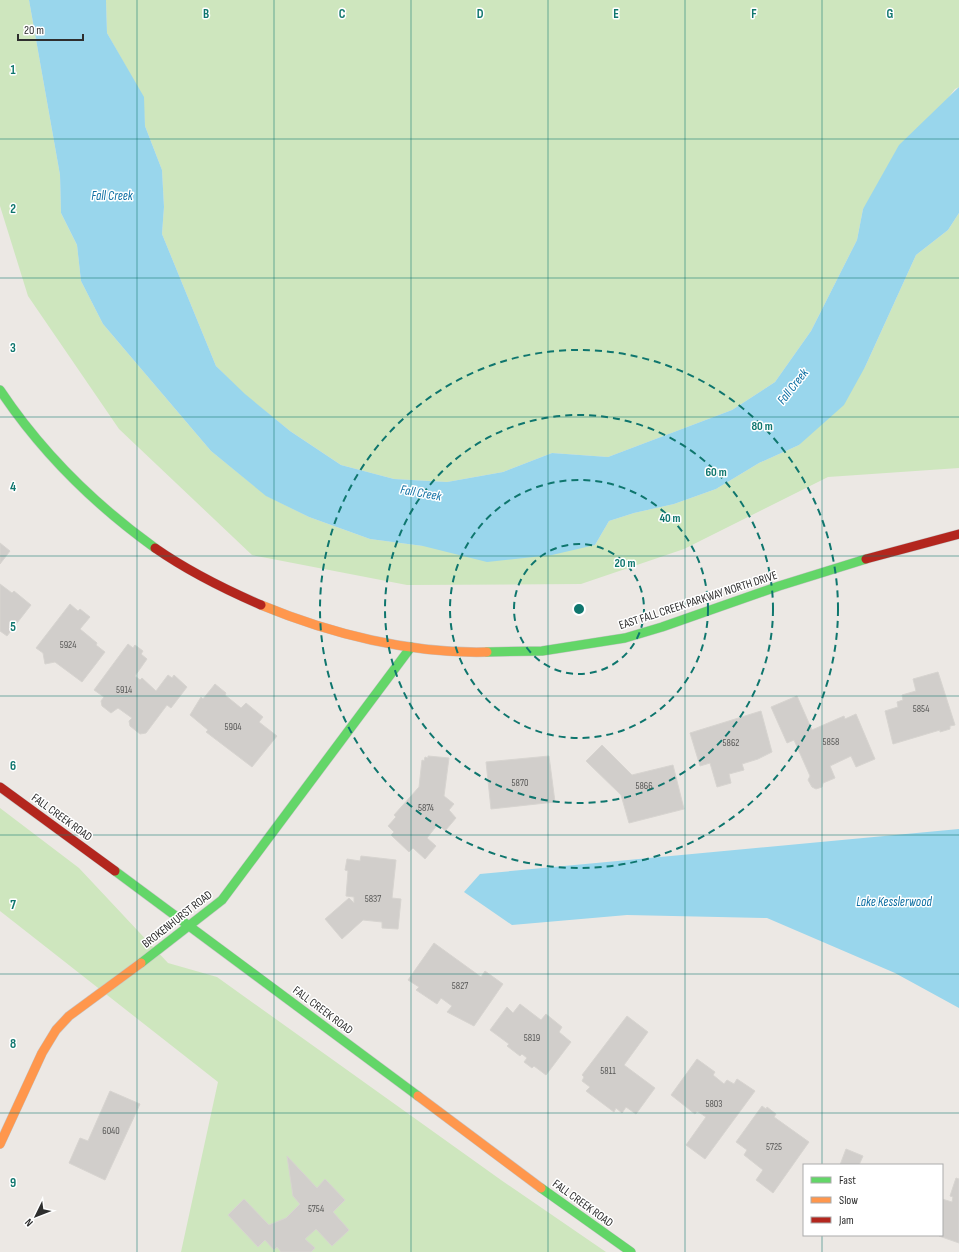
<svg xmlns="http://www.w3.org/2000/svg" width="959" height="1252" viewBox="0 0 959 1252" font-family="'Sofia Sans Condensed',sans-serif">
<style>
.green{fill:#cee6be}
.water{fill:#99d6ec}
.building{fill:#d1cecb;stroke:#d7d4d0}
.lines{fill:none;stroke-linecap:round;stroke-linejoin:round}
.fast-casing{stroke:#c5c4c5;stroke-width:10}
.slow-casing{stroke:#c5c4c5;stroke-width:10}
.jam-casing{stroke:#c5c4c5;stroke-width:10}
.fast{stroke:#63d668;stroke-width:9}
.slow{stroke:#ff974d;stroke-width:9}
.jam{stroke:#b3261e;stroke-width:9}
.grid{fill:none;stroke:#0f766e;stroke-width:1;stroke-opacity:0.55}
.ring{fill:none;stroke:#0f766e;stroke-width:2;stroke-dasharray:7 5}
.labels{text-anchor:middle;stroke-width:3;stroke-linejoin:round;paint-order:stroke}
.number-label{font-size:10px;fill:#585857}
.street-label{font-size:12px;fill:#2e2e2e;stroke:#fff}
.water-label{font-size:13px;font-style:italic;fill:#0d6fa3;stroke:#fff}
.grid-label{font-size:13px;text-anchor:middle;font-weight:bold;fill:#0f766e;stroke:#fff;stroke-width:3;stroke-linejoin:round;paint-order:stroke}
.centre{fill:#0f766e;stroke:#fff;stroke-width:2}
.ring-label{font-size:12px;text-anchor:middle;font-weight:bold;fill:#0f766e;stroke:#fff;stroke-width:3;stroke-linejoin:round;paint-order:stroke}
</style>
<rect width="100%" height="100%" fill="#ece8e4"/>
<path class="green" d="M 0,0 L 29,0 L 60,175 L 61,213 L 77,245 L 81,281 L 103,324 L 211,451 L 267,496 L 309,517 L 370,539 L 423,546 L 595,545 L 609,521 L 634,513 L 674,504 L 716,489 L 759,463 L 799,445 L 865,367 L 916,255 L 948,230 L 959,213 L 959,468 L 828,477 L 684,549 L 581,584 L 407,585 L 252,555 L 119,429 L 28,296 L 0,206 Z
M 106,0 L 959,0 L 959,87 L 955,89 L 863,209 L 857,240 L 811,331 L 775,382 L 732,410 L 608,457 L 552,453 L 503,472 L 447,482 L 394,479 L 341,465 L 290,431 L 244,394 L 216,366 L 162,234 L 164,207 L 162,170 L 145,126 L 143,97 L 107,33 Z
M 0,808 L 79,868 L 168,963 L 217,977 L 501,1180 L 606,1252 L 181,1252 L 218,1082 L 0,911 Z"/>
<path class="water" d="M 29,0 L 106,0 L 107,33 L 144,97 L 145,126 L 162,170 L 164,207 L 162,234 L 216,366 L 245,394 L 290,431 L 341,465 L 394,479 L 447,482 L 503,472 L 552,453 L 608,457 L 732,410 L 775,382 L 811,331 L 857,240 L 863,209 L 899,145 L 959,87 L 959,213 L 948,230 L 916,255 L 865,367 L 844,405 L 799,445 L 759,463 L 716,489 L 674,504 L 634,513 L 609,521 L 595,545 L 552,555 L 487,562 L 423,546 L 370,539 L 309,517 L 266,496 L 211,451 L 103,324 L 81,281 L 77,245 L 61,213 L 60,175 Z
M 959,829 L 959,1008 L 895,973 L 767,918 L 627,915 L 512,925 L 464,892 L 480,874 Z"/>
<path class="building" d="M 0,543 L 10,551 L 0,564 Z
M 0,584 L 12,593 L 14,591 L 31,605 L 7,636 L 0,631 Z
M 70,604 L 78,611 L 80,609 L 90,617 L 80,629 L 97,643 L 96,645 L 105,652 L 82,682 L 55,662 L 45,664 L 43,653 L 36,648 Z
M 128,644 L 133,648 L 135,645 L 143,651 L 141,654 L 147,659 L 135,676 L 140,680 L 142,678 L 156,691 L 168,675 L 172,678 L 174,675 L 187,687 L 171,708 L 167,705 L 146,733 L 140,734 L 130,726 L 129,721 L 132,718 L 118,708 L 111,713 L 102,706 L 101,701 L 104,697 L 94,690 Z
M 938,672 L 955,725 L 950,726 L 950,729 L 940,732 L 940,730 L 893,744 L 885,711 L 898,707 L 897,702 L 903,700 L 902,695 L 916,691 L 913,679 Z
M 215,684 L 226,693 L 225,695 L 241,708 L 246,703 L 263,717 L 259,722 L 277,736 L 252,767 L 206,732 L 208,730 L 190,715 L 201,697 L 203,699 Z
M 797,696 L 812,730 L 844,716 L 845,719 L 856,714 L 875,759 L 856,767 L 851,756 L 830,766 L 835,778 L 823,783 L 822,787 L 816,789 L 812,787 L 808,780 L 810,776 L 794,740 L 787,743 L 771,707 Z
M 761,711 L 772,752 L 758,759 L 742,764 L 744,770 L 729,774 L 731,783 L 717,787 L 710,763 L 700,766 L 690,733 Z
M 602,745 L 632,775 L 673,765 L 684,809 L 629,823 L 621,795 L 586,761 Z
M 428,756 L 449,758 L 444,796 L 454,804 L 449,810 L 456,818 L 445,831 L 438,824 L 427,838 L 436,846 L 425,859 L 413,848 L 409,852 L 391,835 L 394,832 L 388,826 L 396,817 L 394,815 L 419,787 L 422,760 L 424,761 L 425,757 L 428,758 Z
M 549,756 L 555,802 L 491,809 L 486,762 Z
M 361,856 L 396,860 L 392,898 L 401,899 L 398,929 L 382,928 L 382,922 L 363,920 L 342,939 L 325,919 L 349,898 L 354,903 L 354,897 L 346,896 L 348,871 L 345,870 L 347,859 L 360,861 Z
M 434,943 L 481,977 L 485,971 L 503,984 L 474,1026 L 447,1012 L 452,1006 L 441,998 L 437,1004 L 416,990 L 419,987 L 408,980 Z
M 520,1004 L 541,1020 L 546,1014 L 562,1027 L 559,1032 L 571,1042 L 546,1075 L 534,1066 L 532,1068 L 524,1062 L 527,1058 L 522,1054 L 520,1056 L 507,1046 L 509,1044 L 490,1030 L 507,1007 L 513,1013 Z
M 627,1016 L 648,1032 L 624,1065 L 655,1088 L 636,1114 L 626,1107 L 622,1113 L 616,1108 L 614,1112 L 586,1091 L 590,1087 L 582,1081 L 584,1077 L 582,1075 Z
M 697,1059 L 715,1072 L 713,1075 L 724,1084 L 727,1080 L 734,1084 L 737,1079 L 755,1091 L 705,1159 L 686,1145 L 706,1117 L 697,1111 L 695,1114 L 671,1095 Z
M 110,1091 L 140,1104 L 105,1180 L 69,1163 L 80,1138 L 88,1141 Z
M 762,1106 L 766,1109 L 767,1107 L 776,1114 L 774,1117 L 809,1142 L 773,1193 L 756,1180 L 763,1170 L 744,1155 L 747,1150 L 736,1142 Z
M 846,1149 L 863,1156 L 859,1165 L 840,1165 Z
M 287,1156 L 317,1188 L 325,1179 L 345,1200 L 333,1212 L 349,1230 L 332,1246 L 316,1229 L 305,1239 L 315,1248 L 311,1252 L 281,1252 L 277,1247 L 274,1250 L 265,1240 L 258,1247 L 228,1215 L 244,1199 L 269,1225 L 286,1218 L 300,1204 L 293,1196 Z
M 956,1178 L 959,1179 L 959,1243 L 939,1236 L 942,1235 L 942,1199 L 952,1202 L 953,1197 L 950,1196 Z"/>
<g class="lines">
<g class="fast-casing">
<path id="fast" d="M 0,390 C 42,453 94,504 155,548
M 487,652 L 542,651 L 625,638 L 662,627 L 779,586 L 866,559
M 115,871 L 418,1096
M 141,963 L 222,900 L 411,647
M 541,1188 L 631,1252"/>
</g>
<g class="slow-casing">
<path id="slow" d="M 261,605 C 331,634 411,654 487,652
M 418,1096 L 541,1188
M 0,1144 L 42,1053 L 56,1030 L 69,1016 L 141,963"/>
</g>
<g class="jam-casing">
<path id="jam" d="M 155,548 C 188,571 224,589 261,605
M 866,559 L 959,534
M 0,787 L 115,871"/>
</g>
<use href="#fast" class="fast"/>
<use href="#slow" class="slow"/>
<use href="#jam" class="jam"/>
</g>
<path class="grid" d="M 137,0 L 137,1252M 274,0 L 274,1252M 411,0 L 411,1252M 548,0 L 548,1252M 685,0 L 685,1252M 822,0 L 822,1165M 0,139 L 959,139M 0,278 L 959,278M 0,417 L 959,417M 0,556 L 959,556M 0,696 L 959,696M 0,835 L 959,835M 0,974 L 959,974M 0,1113 L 959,1113M 822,1235 L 822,1252"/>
<g class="ring">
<circle cx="579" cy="609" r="65"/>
<circle cx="579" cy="609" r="129"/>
<circle cx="579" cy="609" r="194"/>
<circle cx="579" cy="609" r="259"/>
</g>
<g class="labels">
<g class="number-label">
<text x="68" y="648">5924</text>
<text x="124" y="693">5914</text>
<text x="921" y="712">5854</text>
<text x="233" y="730">5904</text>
<text x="831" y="745">5858</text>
<text x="731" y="746">5862</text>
<text x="520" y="786">5870</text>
<text x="644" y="789">5866</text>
<text x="426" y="811">5874</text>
<text x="373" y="902">5837</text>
<text x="460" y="989">5827</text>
<text x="532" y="1041">5819</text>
<text x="608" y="1074">5811</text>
<text x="714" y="1107">5803</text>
<text x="111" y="1134">6040</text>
<text x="774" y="1150">5725</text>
<text x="316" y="1212">5754</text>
</g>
<g class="street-label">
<text transform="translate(698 600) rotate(-18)" y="4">EAST FALL CREEK PARKWAY NORTH DRIVE</text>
<text transform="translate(62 817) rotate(36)" y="4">FALL CREEK ROAD</text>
<text transform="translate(177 919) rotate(-38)" y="4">BROKENHURST ROAD</text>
<text transform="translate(323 1010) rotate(37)" y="4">FALL CREEK ROAD</text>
<text transform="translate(583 1203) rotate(36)" y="4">FALL CREEK ROAD</text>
</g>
<g class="water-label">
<text x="112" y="200">Fall Creek</text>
<text transform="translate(792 386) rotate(-52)" y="5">Fall Creek</text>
<text transform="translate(421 492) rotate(10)" y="5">Fall Creek</text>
<text x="894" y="906">Lake Kesslerwood</text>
</g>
</g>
<g class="grid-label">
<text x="206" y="18">B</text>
<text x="342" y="18">C</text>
<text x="480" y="18">D</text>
<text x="616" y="18">E</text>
<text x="754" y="18">F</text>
<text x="890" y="18">G</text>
<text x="13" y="74">1</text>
<text x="13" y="213">2</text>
<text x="13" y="352">3</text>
<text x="13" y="491">4</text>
<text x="13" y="631">5</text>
<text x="13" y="770">6</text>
<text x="13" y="909">7</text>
<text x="13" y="1048">8</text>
<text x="13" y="1187">9</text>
</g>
<circle cx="579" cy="609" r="6" class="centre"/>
<g class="ring-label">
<text x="762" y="430">80 m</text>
<text x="716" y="476">60 m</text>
<text x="670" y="522">40 m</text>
<text x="625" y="567">20 m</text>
</g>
<rect x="803" y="1164" width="140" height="72" fill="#ffffff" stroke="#ababab"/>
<rect x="811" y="1177" width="20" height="6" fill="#63d668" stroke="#ababab"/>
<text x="839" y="1184" font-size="12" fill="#2e2e2e">Fast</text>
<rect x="811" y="1197" width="20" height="6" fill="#ff974d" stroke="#ababab"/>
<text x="839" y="1204" font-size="12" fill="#2e2e2e">Slow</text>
<rect x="811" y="1217" width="20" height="6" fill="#b3261e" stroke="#ababab"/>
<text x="839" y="1224" font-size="12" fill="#2e2e2e">Jam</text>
<g transform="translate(36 1216) rotate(227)" stroke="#ffffff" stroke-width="3" paint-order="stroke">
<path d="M0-3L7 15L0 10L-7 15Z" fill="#2e2e2e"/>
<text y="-6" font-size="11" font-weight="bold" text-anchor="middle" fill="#2e2e2e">N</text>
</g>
<path d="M18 34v6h65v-6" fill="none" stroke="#2e2e2e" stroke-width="2"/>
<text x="24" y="34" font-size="12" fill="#2e2e2e" stroke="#ffffff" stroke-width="3" paint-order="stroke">20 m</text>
</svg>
